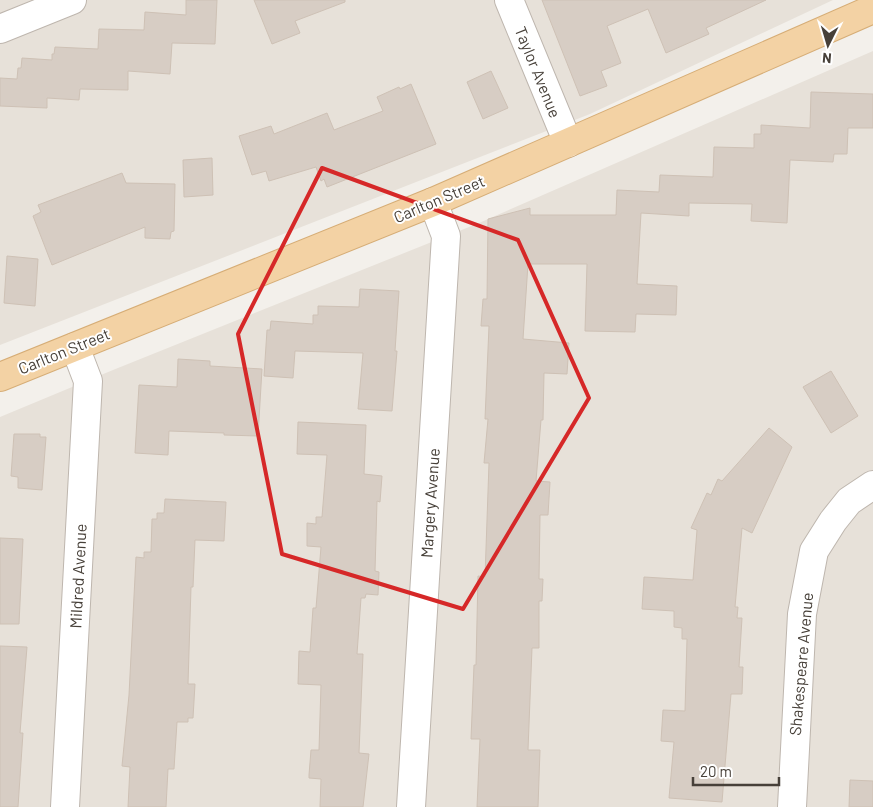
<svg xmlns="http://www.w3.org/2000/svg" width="873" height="807" viewBox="0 0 873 807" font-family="Barlow,sans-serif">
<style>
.residential{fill:#e7e1d9}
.building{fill:#d7cdc4;stroke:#cec1b5}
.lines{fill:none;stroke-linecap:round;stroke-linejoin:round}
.minor-casing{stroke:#beb6ae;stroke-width:30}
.major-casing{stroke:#d6ad76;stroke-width:30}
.minor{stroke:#fff;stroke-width:28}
.major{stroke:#f3d2a4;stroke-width:28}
.marked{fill:none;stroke:#d62828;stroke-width:4;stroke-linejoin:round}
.labels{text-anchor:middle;stroke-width:4;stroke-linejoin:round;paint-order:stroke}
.street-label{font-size:16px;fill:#474039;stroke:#fff}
</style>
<rect width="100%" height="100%" fill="#f3f0eb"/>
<path class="residential" d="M 0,0 L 833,0 L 590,114 L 0,345 Z
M 873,51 L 873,807 L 0,807 L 0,417 L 113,370 L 479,223 Z"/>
<path class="building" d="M 186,0 L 217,0 L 215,44 L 172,43 L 170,74 L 128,71 L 128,90 L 80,89 L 79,100 L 47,98 L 47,108 L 0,106 L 0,78 L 17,79 L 18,68 L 21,68 L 22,58 L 52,60 L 52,54 L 54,54 L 55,47 L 98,49 L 99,29 L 144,30 L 145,12 L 186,15 Z
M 254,0 L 345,0 L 345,2 L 295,21 L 300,33 L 272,44 Z
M 542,0 L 766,0 L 706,28 L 709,34 L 666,53 L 648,9 L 607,26 L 621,63 L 601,71 L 607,86 L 580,96 Z
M 491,71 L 508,108 L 483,119 L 467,82 Z
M 411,84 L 436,144 L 327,187 L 324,179 L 321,181 L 316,167 L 269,181 L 266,171 L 252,175 L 239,136 L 271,126 L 274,134 L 327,113 L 334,130 L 383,111 L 377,97 L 399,87 L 400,89 Z
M 811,92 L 873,94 L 873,128 L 848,128 L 847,154 L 834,154 L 833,162 L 790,160 L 787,223 L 751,221 L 752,204 L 689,203 L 689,216 L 641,213 L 637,284 L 677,286 L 676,315 L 636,314 L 635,332 L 585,331 L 587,264 L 528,264 L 523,339 L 569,343 L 567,374 L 544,373 L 543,420 L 541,420 L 536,481 L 550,482 L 548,515 L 540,515 L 539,579 L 543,579 L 542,601 L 539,601 L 539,648 L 532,648 L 528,750 L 540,750 L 538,807 L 477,807 L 480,739 L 471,739 L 474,665 L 476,665 L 478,576 L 485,577 L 489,463 L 484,463 L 488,419 L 485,419 L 489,326 L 481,326 L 483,299 L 487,299 L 488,219 L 530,208 L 530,215 L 616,215 L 617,190 L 659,192 L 660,175 L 713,177 L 714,147 L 754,148 L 754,134 L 761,134 L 761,125 L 810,128 Z
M 212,158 L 213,195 L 184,197 L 183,160 Z
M 122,173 L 126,183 L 175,184 L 174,231 L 171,232 L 170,239 L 145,238 L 145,227 L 52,265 L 33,216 L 41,212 L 38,205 Z
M 7,256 L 38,259 L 35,306 L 4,303 Z
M 360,289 L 399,291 L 395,351 L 397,351 L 392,411 L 358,409 L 363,353 L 295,351 L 293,378 L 264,376 L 267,330 L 270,330 L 271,321 L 313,324 L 313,315 L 318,315 L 318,306 L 359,307 Z
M 178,359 L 210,361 L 210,366 L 262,369 L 258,436 L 224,435 L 224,433 L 169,431 L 168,455 L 135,453 L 139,385 L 177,387 Z
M 831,371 L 858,416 L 831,433 L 803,387 Z
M 298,422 L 366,425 L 364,474 L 382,476 L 380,502 L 377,501 L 375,571 L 379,572 L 378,595 L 366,594 L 365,598 L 361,598 L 357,654 L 363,654 L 359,753 L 369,754 L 363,807 L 320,807 L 321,779 L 309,778 L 309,775 L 311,750 L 319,750 L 321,685 L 298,684 L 299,651 L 310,652 L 313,608 L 316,608 L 321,547 L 307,546 L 307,523 L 316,524 L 316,517 L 322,517 L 327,455 L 297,454 Z
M 769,428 L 792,447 L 752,533 L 742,528 L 735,607 L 738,607 L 737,618 L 742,618 L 739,667 L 743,667 L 742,694 L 731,694 L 722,802 L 669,798 L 674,742 L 661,741 L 663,710 L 685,711 L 687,639 L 682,639 L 682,628 L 674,627 L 674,611 L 642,609 L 644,577 L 693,580 L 697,530 L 691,528 L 707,493 L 711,495 L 718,479 L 722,481 Z
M 14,434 L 40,434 L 40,437 L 46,437 L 42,490 L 18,488 L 18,477 L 11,476 Z
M 165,499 L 226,502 L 224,541 L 195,540 L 193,587 L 191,587 L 188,684 L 195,684 L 193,718 L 188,718 L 188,722 L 177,722 L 174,769 L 168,769 L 166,807 L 128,807 L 130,767 L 122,766 L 129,695 L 136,557 L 144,558 L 144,552 L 151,552 L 152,519 L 157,519 L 157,513 L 164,513 Z
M 0,538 L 23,539 L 19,624 L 0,624 Z
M 0,646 L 27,647 L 20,733 L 23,733 L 18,807 L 0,807 Z
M 850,780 L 873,781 L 873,807 L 849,807 Z"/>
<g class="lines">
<g class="minor-casing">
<path id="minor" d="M 509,0 L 568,143
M 0,29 L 72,0
M 65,807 L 88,381 L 75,347
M 411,807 L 446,236 L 433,202
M 792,807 L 802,614 L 814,551 L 833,521 L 849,501 L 873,485"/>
</g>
<g class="major-casing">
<path id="major" d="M 0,377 L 433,202 L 873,9"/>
</g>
<use href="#minor" class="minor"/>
<use href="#major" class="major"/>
</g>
<path class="marked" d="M 322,168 L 518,240 L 589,398 L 463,609 L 282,554 L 238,334 Z"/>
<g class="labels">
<g class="street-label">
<text transform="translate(538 72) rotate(68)" y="6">Taylor Avenue</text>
<text transform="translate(439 199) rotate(-23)" y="6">Carlton Street</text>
<text transform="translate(64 351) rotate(-22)" y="6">Carlton Street</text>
<text transform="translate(430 503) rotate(-86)" y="6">Margery Avenue</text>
<text transform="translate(78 576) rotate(-87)" y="6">Mildred Avenue</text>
<text transform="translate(801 664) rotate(-85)" y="6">Shakespeare Avenue</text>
</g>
</g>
<g transform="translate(828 45) rotate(185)" stroke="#ffffff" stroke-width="4" paint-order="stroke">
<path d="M0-4L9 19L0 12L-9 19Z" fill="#474039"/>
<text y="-8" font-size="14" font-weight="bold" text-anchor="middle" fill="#474039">N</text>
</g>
<path d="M693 777v8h86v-8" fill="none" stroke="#474039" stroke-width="2.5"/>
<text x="700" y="777" font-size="15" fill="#474039" stroke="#ffffff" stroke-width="4" paint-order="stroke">20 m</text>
</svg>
